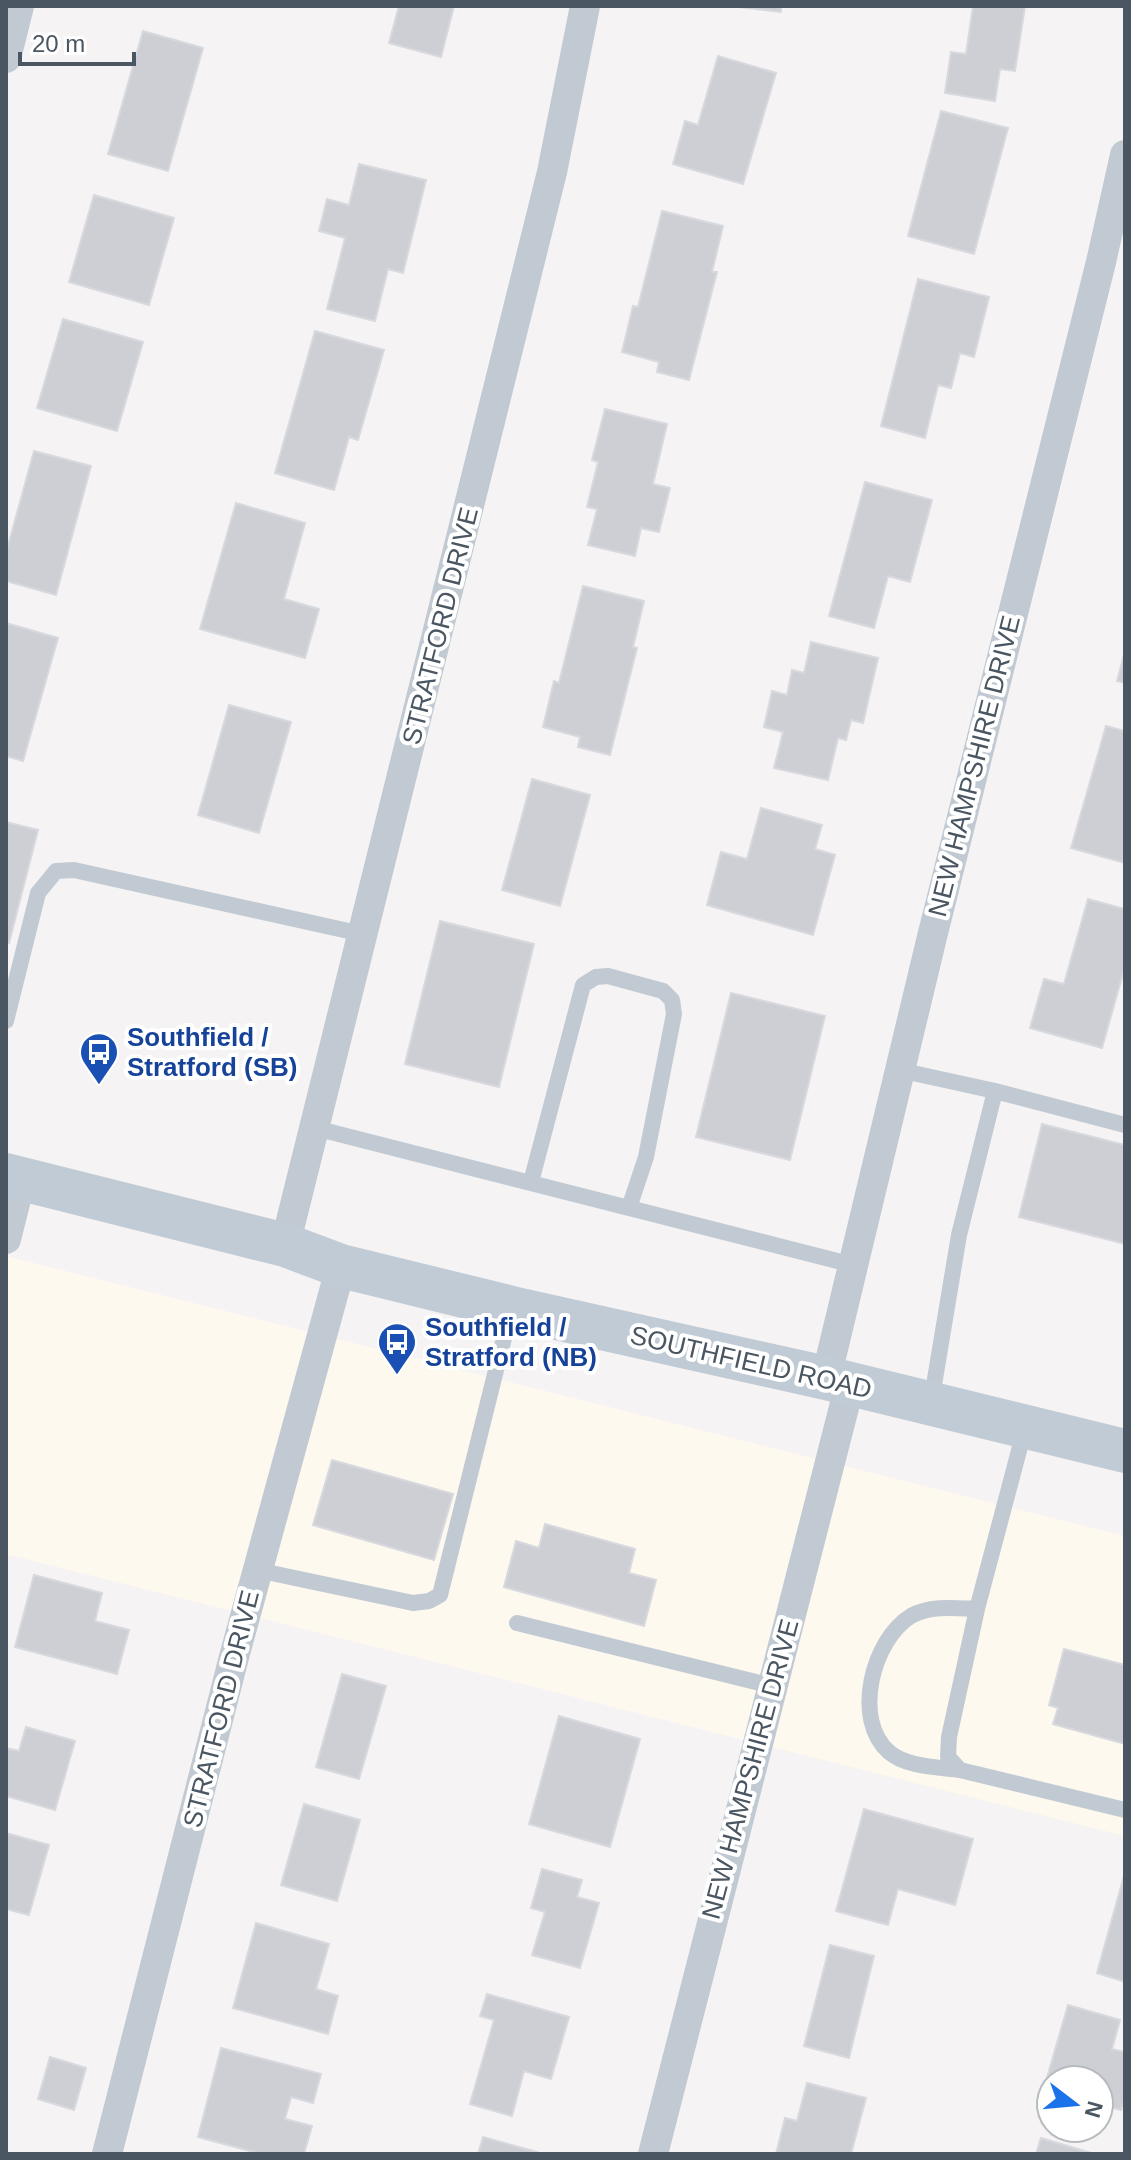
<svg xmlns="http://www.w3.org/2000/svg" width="1131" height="2160" viewBox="0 0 1131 2160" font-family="Helvetica,sans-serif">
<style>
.commercial{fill:#fdf9ef}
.building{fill:#cdcfd5;stroke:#d7d9de;stroke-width:2}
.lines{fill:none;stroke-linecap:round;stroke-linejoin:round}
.service{stroke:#c1cad2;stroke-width:16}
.minor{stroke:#c1cad2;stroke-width:30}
.secondary{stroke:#c1cbd6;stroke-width:44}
.labels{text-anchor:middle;stroke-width:8;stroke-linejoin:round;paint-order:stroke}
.street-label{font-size:26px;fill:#4a5661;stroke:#fff}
.transit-label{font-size:26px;font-weight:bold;fill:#164399;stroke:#fff;text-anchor:start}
</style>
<rect width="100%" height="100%" fill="#f5f3f3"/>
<path class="commercial" d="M 6,1256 L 1125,1536 L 1125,1836 L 6,1554 Z"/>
<path class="building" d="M 399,6 L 454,6 L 441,57 L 389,43 Z
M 730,6 L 781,6 L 781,12 Z
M 973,6 L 1025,6 L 1015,71 L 1000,69 L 995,101 L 945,93 L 951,52 L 966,54 Z
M 143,31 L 203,48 L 168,171 L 108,154 Z
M 718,56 L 776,73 L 743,184 L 673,164 L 685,121 L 698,125 Z
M 941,111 L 1008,128 L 974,254 L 908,236 Z
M 359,164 L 426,180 L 403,273 L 388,269 L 375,321 L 327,309 L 345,238 L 319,231 L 327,199 L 349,205 Z
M 94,195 L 174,218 L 149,305 L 69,282 Z
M 662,211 L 723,226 L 712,272 L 717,272 L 689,380 L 657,372 L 659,362 L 622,352 L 633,306 L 638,307 Z
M 918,279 L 989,297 L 974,357 L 960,353 L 951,388 L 938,385 L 925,438 L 881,426 Z
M 63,319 L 143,342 L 117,431 L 37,408 Z
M 315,331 L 384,350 L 358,440 L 349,437 L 334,490 L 275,473 Z
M 605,409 L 667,424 L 653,484 L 670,488 L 659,532 L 641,528 L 635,556 L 588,545 L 597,509 L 587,507 L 598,462 L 592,460 Z
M 34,451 L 91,466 L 56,595 L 6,581 L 6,553 Z
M 865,482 L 932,500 L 910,582 L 888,576 L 874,628 L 829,616 Z
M 236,503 L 305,523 L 284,599 L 319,609 L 305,658 L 200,629 Z
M 583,586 L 644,601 L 633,647 L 637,648 L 610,755 L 578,747 L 580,737 L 543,727 L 554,681 L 559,683 Z
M 6,623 L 58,638 L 23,761 L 6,756 Z
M 811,642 L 878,658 L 863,723 L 851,720 L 846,740 L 838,738 L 828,780 L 774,768 L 783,732 L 764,727 L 772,691 L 787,695 L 792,670 L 804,673 Z
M 1125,651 L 1125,683 L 1117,681 Z
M 229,705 L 291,722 L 259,833 L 198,815 Z
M 1106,726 L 1125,731 L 1125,863 L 1071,848 Z
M 532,779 L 590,795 L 560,906 L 502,890 Z
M 761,808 L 822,825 L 815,849 L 835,855 L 813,935 L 707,905 L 721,852 L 747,859 Z
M 6,822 L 38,830 L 9,943 L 6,943 Z
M 1088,899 L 1125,909 L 1125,966 L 1102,1048 L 1030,1028 L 1044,979 L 1064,984 Z
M 440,921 L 534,944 L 499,1087 L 405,1064 Z
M 731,993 L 825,1016 L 790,1160 L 696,1137 Z
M 1042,1124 L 1125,1145 L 1125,1244 L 1019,1217 Z
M 332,1460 L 453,1494 L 434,1560 L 313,1525 Z
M 545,1524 L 635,1549 L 629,1573 L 656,1580 L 644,1626 L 504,1587 L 516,1541 L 539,1548 Z
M 34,1575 L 102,1593 L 95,1621 L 129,1630 L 117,1674 L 15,1647 Z
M 1064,1649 L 1125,1665 L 1125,1744 L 1053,1724 L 1058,1708 L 1049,1705 Z
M 342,1674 L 386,1686 L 359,1779 L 316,1767 Z
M 559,1716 L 640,1739 L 610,1847 L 529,1824 Z
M 26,1727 L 75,1741 L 55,1810 L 6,1796 L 6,1748 L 19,1751 Z
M 304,1804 L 360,1820 L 337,1901 L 281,1885 Z
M 864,1809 L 973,1839 L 955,1905 L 898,1889 L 888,1925 L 836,1911 Z
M 6,1833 L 49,1845 L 29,1915 L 6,1909 Z
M 542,1869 L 582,1880 L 577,1897 L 599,1903 L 580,1968 L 532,1955 L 545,1912 L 531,1908 Z
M 1125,1872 L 1125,1982 L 1097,1973 Z
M 256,1923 L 329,1944 L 316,1989 L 338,1996 L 328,2034 L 233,2008 Z
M 830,1945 L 874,1956 L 849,2058 L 804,2046 Z
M 487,1994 L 569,2017 L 551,2079 L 524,2071 L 512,2116 L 470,2104 L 494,2020 L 480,2016 Z
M 1068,2005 L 1120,2020 L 1112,2049 L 1125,2052 L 1125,2097 L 1121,2110 L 1099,2104 L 1099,2080 L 1051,2080 L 1051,2090 L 1044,2088 Z
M 221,2048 L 321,2074 L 313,2103 L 291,2097 L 285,2119 L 312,2126 L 304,2154 L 261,2154 L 198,2137 Z
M 50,2057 L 86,2068 L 74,2110 L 38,2099 Z
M 807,2083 L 866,2098 L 851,2154 L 776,2154 L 785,2118 L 797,2121 Z
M 483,2137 L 537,2152 L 536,2154 L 478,2154 Z
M 1041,2138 L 1095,2154 L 1036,2154 Z"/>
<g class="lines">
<path class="service" d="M 6,1021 L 38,893 L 56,871 L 74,870 L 362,934
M 899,1070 L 995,1091 L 1125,1125
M 315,1128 L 853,1265
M 531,1182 L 583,985 L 596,977 L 608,976 L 663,991 L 672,1000 L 674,1014 L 646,1157 L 629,1208
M 931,1403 L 959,1235 L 995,1091
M 1025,1428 L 977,1609 L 949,1737 L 948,1757 L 960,1770 L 1125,1810
M 257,1570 L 413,1603 L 429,1601 L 440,1595 L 511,1310
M 517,1623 L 772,1686
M 960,1770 C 938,1767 906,1767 889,1752 C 852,1720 872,1640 911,1616 C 930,1605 956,1608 977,1609"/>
<path class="minor" d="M 6,58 L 19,6
M 6,1239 L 21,1179
M 285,1245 L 552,172 L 585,6
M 826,1378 L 932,937 L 1101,262 L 1125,155
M 107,2154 L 234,1657 L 341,1266
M 653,2154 L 850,1384"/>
<path class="secondary" d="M 6,1175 L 285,1245 L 341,1266 L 512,1308 L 826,1378 L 1125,1451"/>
</g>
<defs>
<g id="bus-pin" transform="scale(2)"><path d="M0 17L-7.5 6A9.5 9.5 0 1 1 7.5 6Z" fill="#1a4fb4" stroke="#fff"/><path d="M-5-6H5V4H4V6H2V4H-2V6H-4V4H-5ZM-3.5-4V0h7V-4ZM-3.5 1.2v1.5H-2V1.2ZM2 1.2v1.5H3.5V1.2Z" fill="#fff"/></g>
</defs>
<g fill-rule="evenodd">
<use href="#bus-pin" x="99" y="1052"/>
<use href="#bus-pin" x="397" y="1342"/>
</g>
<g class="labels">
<g class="street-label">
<text transform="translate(440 626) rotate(-76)" y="9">STRATFORD DRIVE</text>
<text transform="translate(974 766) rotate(-76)" y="9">NEW HAMPSHIRE DRIVE</text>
<text transform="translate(751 1362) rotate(13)" y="9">SOUTHFIELD ROAD</text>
<text transform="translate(221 1709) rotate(-76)" y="9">STRATFORD DRIVE</text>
<text transform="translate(750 1769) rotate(-75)" y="9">NEW HAMPSHIRE DRIVE</text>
</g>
<g class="transit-label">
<text x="127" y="1046">Southfield /<tspan x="127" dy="30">Stratford (SB)</tspan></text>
<text x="425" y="1336">Southfield /<tspan x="425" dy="30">Stratford (NB)</tspan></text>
</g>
</g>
<rect width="1131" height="2160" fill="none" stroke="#4a5661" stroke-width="16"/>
<g transform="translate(1075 2104) rotate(106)"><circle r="38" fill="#ffffff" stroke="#b7bbc0" stroke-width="2"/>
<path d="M0-6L14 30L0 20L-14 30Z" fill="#1a73e8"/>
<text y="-12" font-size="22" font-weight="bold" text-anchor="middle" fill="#4a5661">N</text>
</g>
<path d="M20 52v12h114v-12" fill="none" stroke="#4a5661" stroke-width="4"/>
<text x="32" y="52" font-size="24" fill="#4a5661" stroke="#ffffff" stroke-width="6" paint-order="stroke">20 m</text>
</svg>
